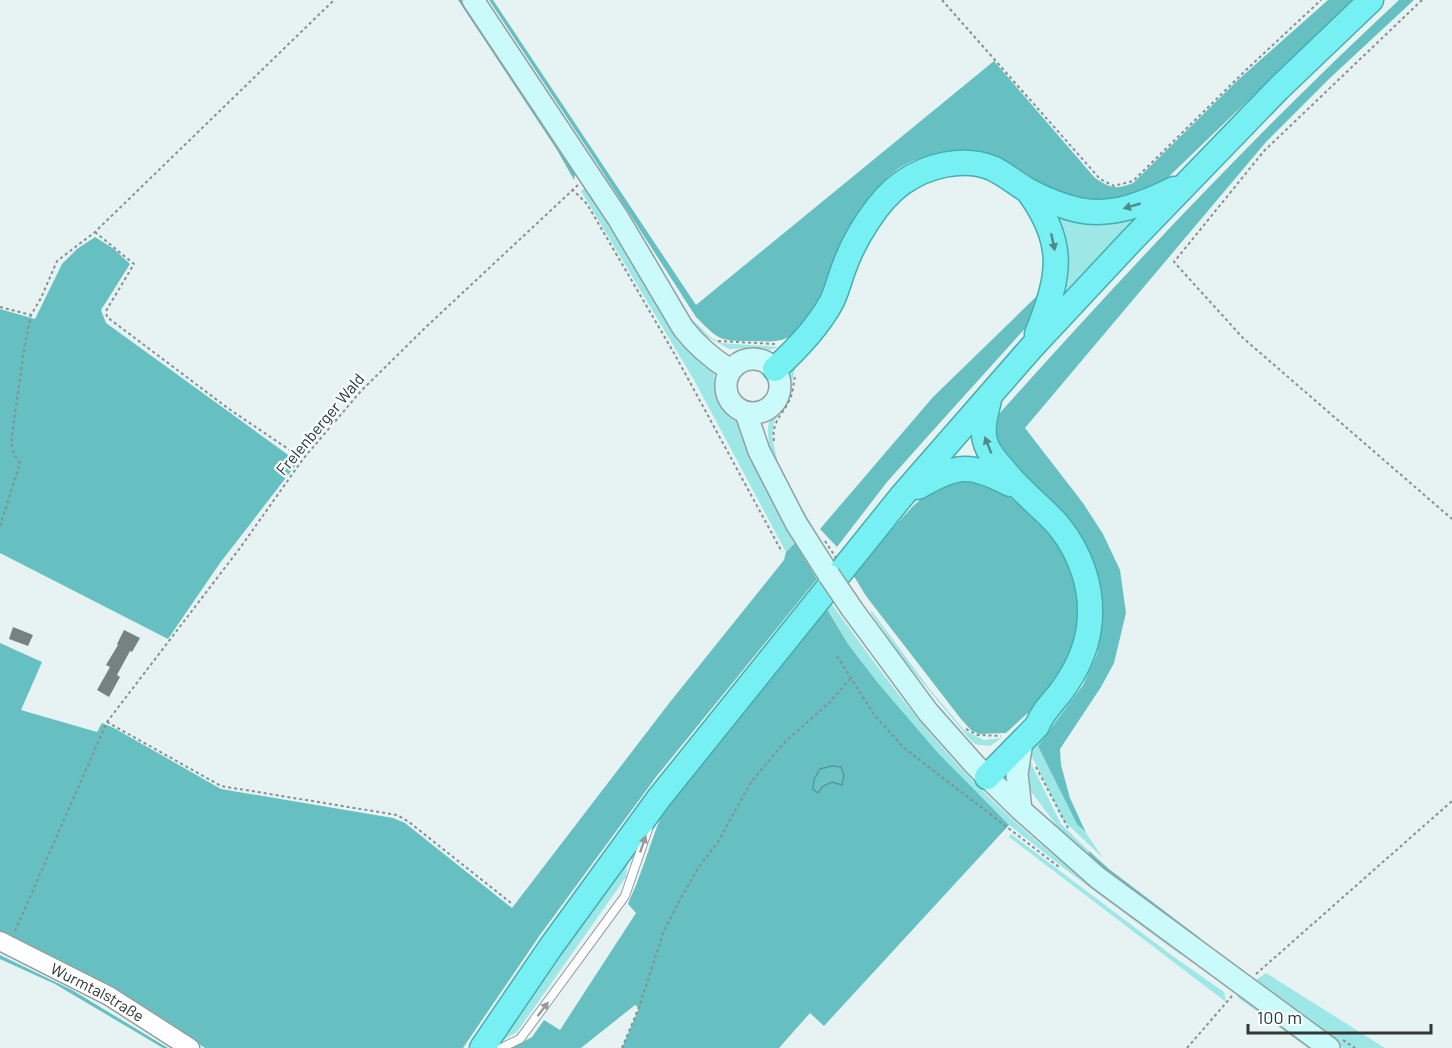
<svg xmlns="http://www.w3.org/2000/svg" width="1452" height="1048" viewBox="0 0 1452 1048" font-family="Barlow,sans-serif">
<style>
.green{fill:#9de7e7}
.forest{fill:#66c0c2}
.water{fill:#6ac4c5;stroke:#59999a;stroke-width:1.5}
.building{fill:#768181}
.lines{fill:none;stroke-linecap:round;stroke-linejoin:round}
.service-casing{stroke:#939f9f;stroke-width:10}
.tertiary-casing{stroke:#939f9f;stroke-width:21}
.secondary-casing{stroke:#939f9f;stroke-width:24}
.trunk-casing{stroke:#47adaf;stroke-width:27}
.path{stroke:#878f8f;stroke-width:2;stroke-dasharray:3 3;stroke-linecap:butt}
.service{stroke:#fff;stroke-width:8}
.tertiary{stroke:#fff;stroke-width:18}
.secondary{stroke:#cbfafa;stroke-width:21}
.trunk{stroke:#76f0f3;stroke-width:24}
.secondary-bridge-casing{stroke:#939f9f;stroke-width:24;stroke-linecap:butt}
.path-bridge{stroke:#878f8f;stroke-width:2;stroke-dasharray:3 3;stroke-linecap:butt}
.secondary-bridge{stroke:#cbfafa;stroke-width:21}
.oneway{fill:#508a8b}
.oneway2{fill:#989a9a}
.labels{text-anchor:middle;stroke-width:4.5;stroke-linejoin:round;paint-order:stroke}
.street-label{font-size:16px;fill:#313636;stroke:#f8ffff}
</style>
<rect width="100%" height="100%" fill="#e7f3f3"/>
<path class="green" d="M 485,0 L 685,312 L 710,337 L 721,343 L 779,347 L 769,350 L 759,348 L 729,349 L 697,331 Z
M 588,185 L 714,370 L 717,399 L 722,406 L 738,420 L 761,474 L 795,543 L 786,552 L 694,380 L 581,191 Z
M 1043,201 L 1153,204 L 1053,307 Z
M 793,367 L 795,368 L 789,397 L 774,422 L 772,437 L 780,472 L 815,530 L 813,533 C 799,509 756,445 771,417 C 776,409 783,404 787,394 C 790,384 788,377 793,367 Z
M 1092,564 C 1095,573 1099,582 1100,591 C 1111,654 1075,699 1038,746 L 1081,829 L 1086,833 L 1103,858 L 1064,821 L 1027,747 Z
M 829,600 C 879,670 931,741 993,801 C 1066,872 1152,930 1234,990 L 1167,945 L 1065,869 L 1009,825 L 991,809 L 938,753 L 878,683 L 848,644 L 825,606 Z
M 871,610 L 928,687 L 964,730 L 984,740 L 1002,738 L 990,746 L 978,745 L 972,742 L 902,658 L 871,613 Z
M 1028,757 L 1061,824 L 1089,851 L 1089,856 L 1057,826 L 1026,785 Z
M 1011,834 L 1174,957 L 1224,992 L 1226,1002 L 1009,837 Z
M 628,858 L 626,877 L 517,1032 L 495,1045 Z
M 1266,973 L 1385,1048 L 1343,1048 L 1253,982 Z
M 1243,991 L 1320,1048 L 1308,1048 L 1237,997 Z"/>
<path class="forest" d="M 458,0 L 466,0 L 576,169 L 574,180 L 557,150 Z
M 489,0 L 493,0 L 696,305 L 994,61 L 1095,178 C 1110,188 1116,190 1133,183 L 1238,80 L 1328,0 L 1352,0 L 1155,190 L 1124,202 L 1068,200 L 967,153 C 874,148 857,219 826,289 C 819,306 805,330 787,338 C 775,343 764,341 751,341 C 719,341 719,340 696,317 L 595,160 Z
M 1399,0 L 1414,0 L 1330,78 L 1266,142 L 1025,428 L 1083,503 L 1103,534 L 1120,570 L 1126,613 L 1114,663 L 1101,687 L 1060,749 L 1061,765 L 1070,798 L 1086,833 L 1077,824 L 1038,746 L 1083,685 L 1097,654 L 1103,620 L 1100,590 L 1092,564 L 992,440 L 998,415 C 1126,272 1258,131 1399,0 Z
M 95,237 L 114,249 L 130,264 L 101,310 L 106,323 L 298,462 L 220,563 L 168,639 L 0,553 L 0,309 L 35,319 L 62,264 L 77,249 Z
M 1040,293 L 1029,324 L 928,436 L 887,482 L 837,547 L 820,529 L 933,397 Z
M 988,479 L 1048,529 L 1069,559 L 1080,604 L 1077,639 L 1054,689 L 1006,733 L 979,734 L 971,730 L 961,719 L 866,596 L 852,573 L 913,506 L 932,490 L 944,482 Z
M 795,543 L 817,579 L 656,777 L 540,935 L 463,1048 L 205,1048 L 154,1015 L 64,962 L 0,934 L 0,643 L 42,662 L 21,710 L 97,732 L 102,723 L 114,728 L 221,789 L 393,818 L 405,823 L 512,908 L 670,702 L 784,560 L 786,552 Z
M 825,606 L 848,644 L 878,683 L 938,753 L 1009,825 L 824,1026 L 810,1013 L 779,1048 L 622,1048 L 639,1008 L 635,1005 L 581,1048 L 512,1048 L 532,1037 L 544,1020 L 560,1030 L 636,913 L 628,904 C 631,895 636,887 639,877 C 648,854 654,831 665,808 Z
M 1089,851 L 1109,869 L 1200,938 L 1196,939 L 1110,875 L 1089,856 Z
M 0,955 L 72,990 L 168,1048 L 163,1048 L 55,984 L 0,959 Z"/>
<path class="water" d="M 832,766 L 841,767 L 844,775 L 842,785 L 832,782 L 823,786 L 818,793 L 813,789 L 814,780 L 820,769 Z"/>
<path class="building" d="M 13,627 L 33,635 L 28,646 L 9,639 Z
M 124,630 L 140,638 L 132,652 L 130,651 L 117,675 L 120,677 L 109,697 L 97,690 L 110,667 L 106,665 L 118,645 L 117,644 Z"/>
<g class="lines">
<g class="service-casing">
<path id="service" d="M 501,1048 L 520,1039 L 625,896 L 648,829"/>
</g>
<g class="tertiary-casing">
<g id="tertiary">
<path id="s1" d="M 0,941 L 109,996 L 190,1048"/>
</g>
</g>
<g class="secondary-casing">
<path id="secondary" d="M 473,0 L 618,218 L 683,328 C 697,346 711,358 730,370
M726 386a27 27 0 1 1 54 0a27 27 0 1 1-54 0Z
M 746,413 L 759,451 L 796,523 L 829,575
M 852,609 L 928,712 L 975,765 L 1021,810 L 1098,878 L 1329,1048
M 1021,810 L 1017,774 L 1022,742"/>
</g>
<g class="trunk-casing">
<path id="trunk" d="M 1028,191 C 1067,244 1060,276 1037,334
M 775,369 C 796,350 817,328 831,303 C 837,292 840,277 845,265 C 855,238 878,200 902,183 C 926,166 963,156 992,168 C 1005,174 1015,183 1027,190 C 1042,198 1061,206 1078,210 C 1112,217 1144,204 1174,189
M 918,487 C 957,464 970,463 1010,484
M 987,777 L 1037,726 C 1042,713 1051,704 1060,693 C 1075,673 1086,652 1089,627 C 1094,590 1081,553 1058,525 C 1041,506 1020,491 1004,470 C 995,460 985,449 984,435 C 982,422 988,407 990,395
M 482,1048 L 550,948 L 659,798 L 901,497 L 1031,348 L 1131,241 L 1278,89 L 1371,0"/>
</g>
<path class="path" d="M 942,0 L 1100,179 L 1114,186 L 1133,181 L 1245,71 L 1321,0
M 1422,0 L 1264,151 L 1174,262 L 1243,338 L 1452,519
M 572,189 L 587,204 L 674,353 L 782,552
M 95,232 L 134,264 L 106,311 L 107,317 L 229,409 L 303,459
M 0,307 L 31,315
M 718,341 L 776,344
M 774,441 C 771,423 782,415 789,401 C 793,394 793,385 795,377
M 0,526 L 20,463 L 14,454 L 11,442 L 25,343 L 31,315 L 41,298 L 57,261 L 95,232 L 334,0
M 837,656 L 875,716 L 904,748 L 1059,867
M 107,722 L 221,786 L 397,815 L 409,822 L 511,903
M 966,729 L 978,735 L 1001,736
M 1036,767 L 1068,828
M 15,931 L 107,722 L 240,548 L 303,459 L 361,391 L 426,327 L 578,185
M 1256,974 L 1452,801
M 1343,1040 L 1355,1048
M 622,1048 L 639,1007 L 664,931 L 682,896 L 698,868 L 718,842 L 751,782 L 783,744 L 830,702 L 850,679
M 1187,1048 L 1232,996"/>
<use href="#service" class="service"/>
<use href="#tertiary" class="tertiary"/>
<use href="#secondary" class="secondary"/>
<use href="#trunk" class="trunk"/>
<g class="secondary-bridge-casing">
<path id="secondary-bridge" d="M 829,575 L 852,609"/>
</g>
<path class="path-bridge" d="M 825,541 L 838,561"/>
<use href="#secondary-bridge" class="secondary-bridge"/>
</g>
<defs><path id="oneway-solid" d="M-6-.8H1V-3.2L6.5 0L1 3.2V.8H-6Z" transform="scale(1.5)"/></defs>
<g class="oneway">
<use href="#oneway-solid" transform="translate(1132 206) rotate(164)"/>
<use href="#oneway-solid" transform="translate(1053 242) rotate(78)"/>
<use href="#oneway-solid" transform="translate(988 445) rotate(-112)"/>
</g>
<g class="oneway2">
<use href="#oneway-solid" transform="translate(643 844) rotate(-71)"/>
<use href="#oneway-solid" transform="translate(543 1009) rotate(-53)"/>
</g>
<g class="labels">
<g class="street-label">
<text transform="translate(320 424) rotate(-50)" y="6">Frelenberger Wald</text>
<text dy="6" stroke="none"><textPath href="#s1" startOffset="110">Wurmtalstraße</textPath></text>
</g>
</g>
<path d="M1248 1024v9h183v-9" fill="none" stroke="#313636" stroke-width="3"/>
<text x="1257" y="1024" font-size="18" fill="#313636" stroke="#f8ffff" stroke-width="4.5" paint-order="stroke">100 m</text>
</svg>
